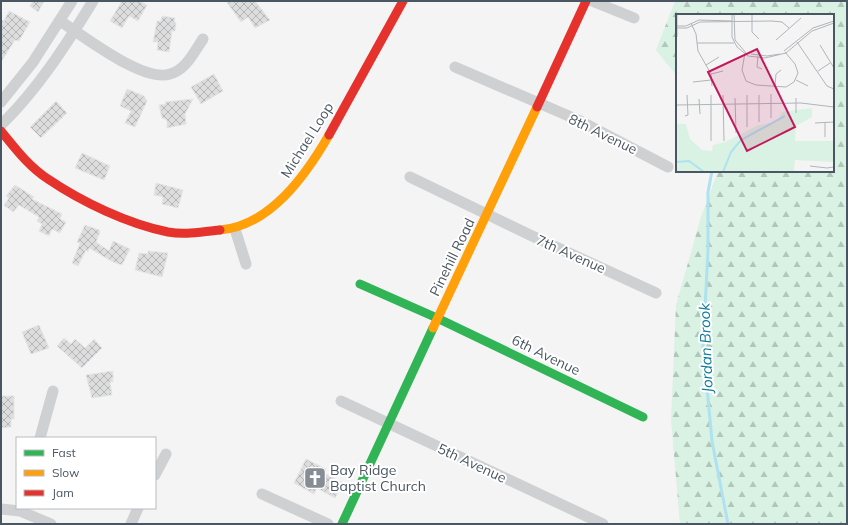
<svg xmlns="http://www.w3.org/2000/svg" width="848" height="525" viewBox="0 0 848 525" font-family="Mulish,sans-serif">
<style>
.forest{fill:url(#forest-firs)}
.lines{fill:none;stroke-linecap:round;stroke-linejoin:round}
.stream{stroke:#aee2f0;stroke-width:3}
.building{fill:url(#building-cross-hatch);stroke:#e5e6e7}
.street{stroke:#ced0d2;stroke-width:11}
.fast{stroke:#30b455;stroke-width:9}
.slow{stroke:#ff9f0a;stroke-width:9}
.jam{stroke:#e5322d;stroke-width:9}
.labels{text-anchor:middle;stroke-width:4;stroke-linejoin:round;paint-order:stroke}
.street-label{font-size:14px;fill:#4a5661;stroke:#fff}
.poi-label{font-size:14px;fill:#4a5661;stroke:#fff;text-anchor:start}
.water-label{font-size:15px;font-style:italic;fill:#0c7c9b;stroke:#fff}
.inset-river{fill:none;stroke:#aee2f0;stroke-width:2}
.inset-road{fill:none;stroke:#b0b5b9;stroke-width:1}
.view{fill:#c2185b;fill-opacity:0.15;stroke:#c2185b;stroke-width:2}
.inset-edge{fill:none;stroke:#4a5661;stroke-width:2}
</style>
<defs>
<pattern id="forest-firs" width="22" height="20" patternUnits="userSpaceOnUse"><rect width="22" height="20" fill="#d9f2e3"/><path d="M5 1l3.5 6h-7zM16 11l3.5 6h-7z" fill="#b2c7bb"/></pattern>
<pattern id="building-cross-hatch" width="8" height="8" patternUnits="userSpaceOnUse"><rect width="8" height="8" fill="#ddddde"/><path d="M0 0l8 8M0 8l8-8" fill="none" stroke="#b5b6b7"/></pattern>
</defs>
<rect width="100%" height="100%" fill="#f4f4f4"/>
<path class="forest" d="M 675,1 L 847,1 L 847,524 L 680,524 L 671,420 L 676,305 L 701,217 L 718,171 L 833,171 L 833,15 L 677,15 L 677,76 L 656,50 Z"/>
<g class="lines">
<path class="stream" d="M 712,171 L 708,192 L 708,252 L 703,345 L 712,441 L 728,524"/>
</g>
<path class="building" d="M 33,1 L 44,1 L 38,12 L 30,6 Z
M 122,1 L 139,1 L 147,5 L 138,21 L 129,16 L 122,28 L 110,21 Z
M 226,1 L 255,1 L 270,20 L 255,28 L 248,17 L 241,22 Z
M 9,11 L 30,22 L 19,41 L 15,40 L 1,62 L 1,20 L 4,21 Z
M 162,16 L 175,18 L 174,22 L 176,23 L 175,31 L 172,31 L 169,52 L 157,50 L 158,42 L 153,42 L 157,21 L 161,21 Z
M 214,74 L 223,91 L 201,104 L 191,87 Z
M 127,89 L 144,96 L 147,101 L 135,127 L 125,123 L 131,111 L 120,106 Z
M 193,99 L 185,114 L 186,124 L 167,128 L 167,120 L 162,118 L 159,105 L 166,104 L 165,102 Z
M 56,101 L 67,113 L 41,138 L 30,127 Z
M 82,153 L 110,166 L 104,180 L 75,168 Z
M 156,183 L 183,190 L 178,208 L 162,204 L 163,197 L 154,195 Z
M 15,185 L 34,197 L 32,199 L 62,214 L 60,219 L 66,222 L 60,233 L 52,229 L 49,236 L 39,231 L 42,224 L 37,221 L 39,217 L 19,205 L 13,212 L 4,205 L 9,198 L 6,196 Z
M 85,225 L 99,230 L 100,232 L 96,242 L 109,251 L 113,241 L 130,249 L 122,265 L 113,262 L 89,248 L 88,252 L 86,250 L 78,266 L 72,263 L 80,243 L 77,242 Z
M 148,251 L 168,253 L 162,277 L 135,270 L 139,253 L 148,254 Z
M 39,325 L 49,348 L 31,354 L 22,332 Z
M 64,338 L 71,344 L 75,339 L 85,348 L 94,339 L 102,348 L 82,368 L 57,346 Z
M 113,371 L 113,382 L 110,382 L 112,395 L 92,398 L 86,375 Z
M 1,396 L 14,396 L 14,419 L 11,419 L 11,427 L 1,428 Z
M 306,459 L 326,469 L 324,473 L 343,483 L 335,498 L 317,488 L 314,494 L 294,483 Z"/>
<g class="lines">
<path class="street" d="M 592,1 L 634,18
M 60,21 C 84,36 143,83 170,74 C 186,70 194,52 203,39
M 455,67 L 578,120 L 668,167
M 1,102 L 33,62 L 72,1
M 1,125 C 38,89 66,45 93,1
M 410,177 L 530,235 L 656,293
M 235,229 L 246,264
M 341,401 L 603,524
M 40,438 L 53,391
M 155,475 L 166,454
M 262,494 L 328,524
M 1,509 L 20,511 L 51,524
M 131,524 L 138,508"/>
<path class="fast" d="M 360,284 L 437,318 L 643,417
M 342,524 L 433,328"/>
<path class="slow" d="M 220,230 C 270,226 306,175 329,135
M 433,328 L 537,107"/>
<path class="jam" d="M 537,107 L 586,1
M 1,131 C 15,148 29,167 48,179 C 82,202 128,224 168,232 C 185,235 203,232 220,230
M 329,135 L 403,1"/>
</g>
<defs>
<g id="church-square" transform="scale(1.15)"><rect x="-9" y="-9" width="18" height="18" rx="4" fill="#868d94" stroke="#fff"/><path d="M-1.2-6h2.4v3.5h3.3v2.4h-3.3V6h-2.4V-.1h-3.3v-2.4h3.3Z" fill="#fff"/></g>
</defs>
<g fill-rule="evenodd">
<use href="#church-square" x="315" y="478"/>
</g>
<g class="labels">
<g class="street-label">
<text transform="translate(603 134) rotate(26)" y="5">8th Avenue</text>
<text transform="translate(307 140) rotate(-58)" y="5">Michael Loop</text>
<text transform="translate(571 254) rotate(24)" y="5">7th Avenue</text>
<text transform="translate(452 257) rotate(-64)" y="5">Pinehill Road</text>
<text transform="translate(546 355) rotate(26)" y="5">6th Avenue</text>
<text transform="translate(472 463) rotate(25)" y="5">5th Avenue</text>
</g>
<g class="poi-label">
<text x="330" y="475">Bay Ridge<tspan x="330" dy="16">Baptist Church</tspan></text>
</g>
<g class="water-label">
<text transform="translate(706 348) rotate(-92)" y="5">Jordan Brook</text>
</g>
</g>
<g transform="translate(676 14)">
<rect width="158" height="158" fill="#f4f4f4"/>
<path d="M 136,94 L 136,103 L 120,112 L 119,127 L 158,127 L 158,148 L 119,146 L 118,158 L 0,158 L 0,110 L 10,110 L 14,125 L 26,136 L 36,137 L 37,131 L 49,128 L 83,111 L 101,108 L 106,98 Z" fill="#d9f2e3"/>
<path class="inset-river" d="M 0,148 L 13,147 L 28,158M 47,158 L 55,138 L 65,126 L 109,102"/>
<path class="inset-road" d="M 1,0 L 1,23M 56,0 L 56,23 L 61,33 L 72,42 L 89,44 L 110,39 L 136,17 L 158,9M 58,0 L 59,26 L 70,39M 76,0 L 76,18 L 83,25M 15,9 L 20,20 L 22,37 L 35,60 L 36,72M 0,12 L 10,12 L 23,6 L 56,7M 0,14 L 11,14 L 24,8 L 96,7 L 106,8 L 113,14M 100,26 L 125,4M 121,28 L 151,72 L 158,75M 21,29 L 58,29M 144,31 L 158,54M 108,37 L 137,14 L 158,7M 69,39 L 66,56 L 70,67 L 80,71 L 110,73 L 118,68 L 122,59 L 119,50 L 109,38M 75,40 L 91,42 L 104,40M 82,42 L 81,53 L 86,55M 30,51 L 43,43M 142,57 L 154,49M 35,60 L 47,57M 120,66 L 132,72M 17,68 L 35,66M 99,72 L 100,60 L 105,56M 95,80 L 95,104M 35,81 L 35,127M 47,81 L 48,127M 71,81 L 71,113M 83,81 L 83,108M 59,84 L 60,119M 120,84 L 120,99M 23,85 L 24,100M 0,91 L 125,89 L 158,93M 9,102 L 12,101 L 11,81M 139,109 L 158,108M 149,123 L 149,109M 134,152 L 151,154 L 158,153"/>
<path class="view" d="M 81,35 L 119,113 L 71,137 L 32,58 Z"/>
<rect width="158" height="158" class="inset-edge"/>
</g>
<rect width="848" height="525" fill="none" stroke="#4a5661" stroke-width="4"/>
<rect x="16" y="437" width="140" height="72" fill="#ffffff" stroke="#b7bbc0"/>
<rect x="24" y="450" width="20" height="6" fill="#30b455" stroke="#b7bbc0"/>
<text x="52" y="457" font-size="12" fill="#4a5661">Fast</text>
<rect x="24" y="470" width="20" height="6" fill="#ff9f0a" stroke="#b7bbc0"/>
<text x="52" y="477" font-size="12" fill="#4a5661">Slow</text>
<rect x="24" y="490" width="20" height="6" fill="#e5322d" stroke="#b7bbc0"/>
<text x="52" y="497" font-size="12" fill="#4a5661">Jam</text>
</svg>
